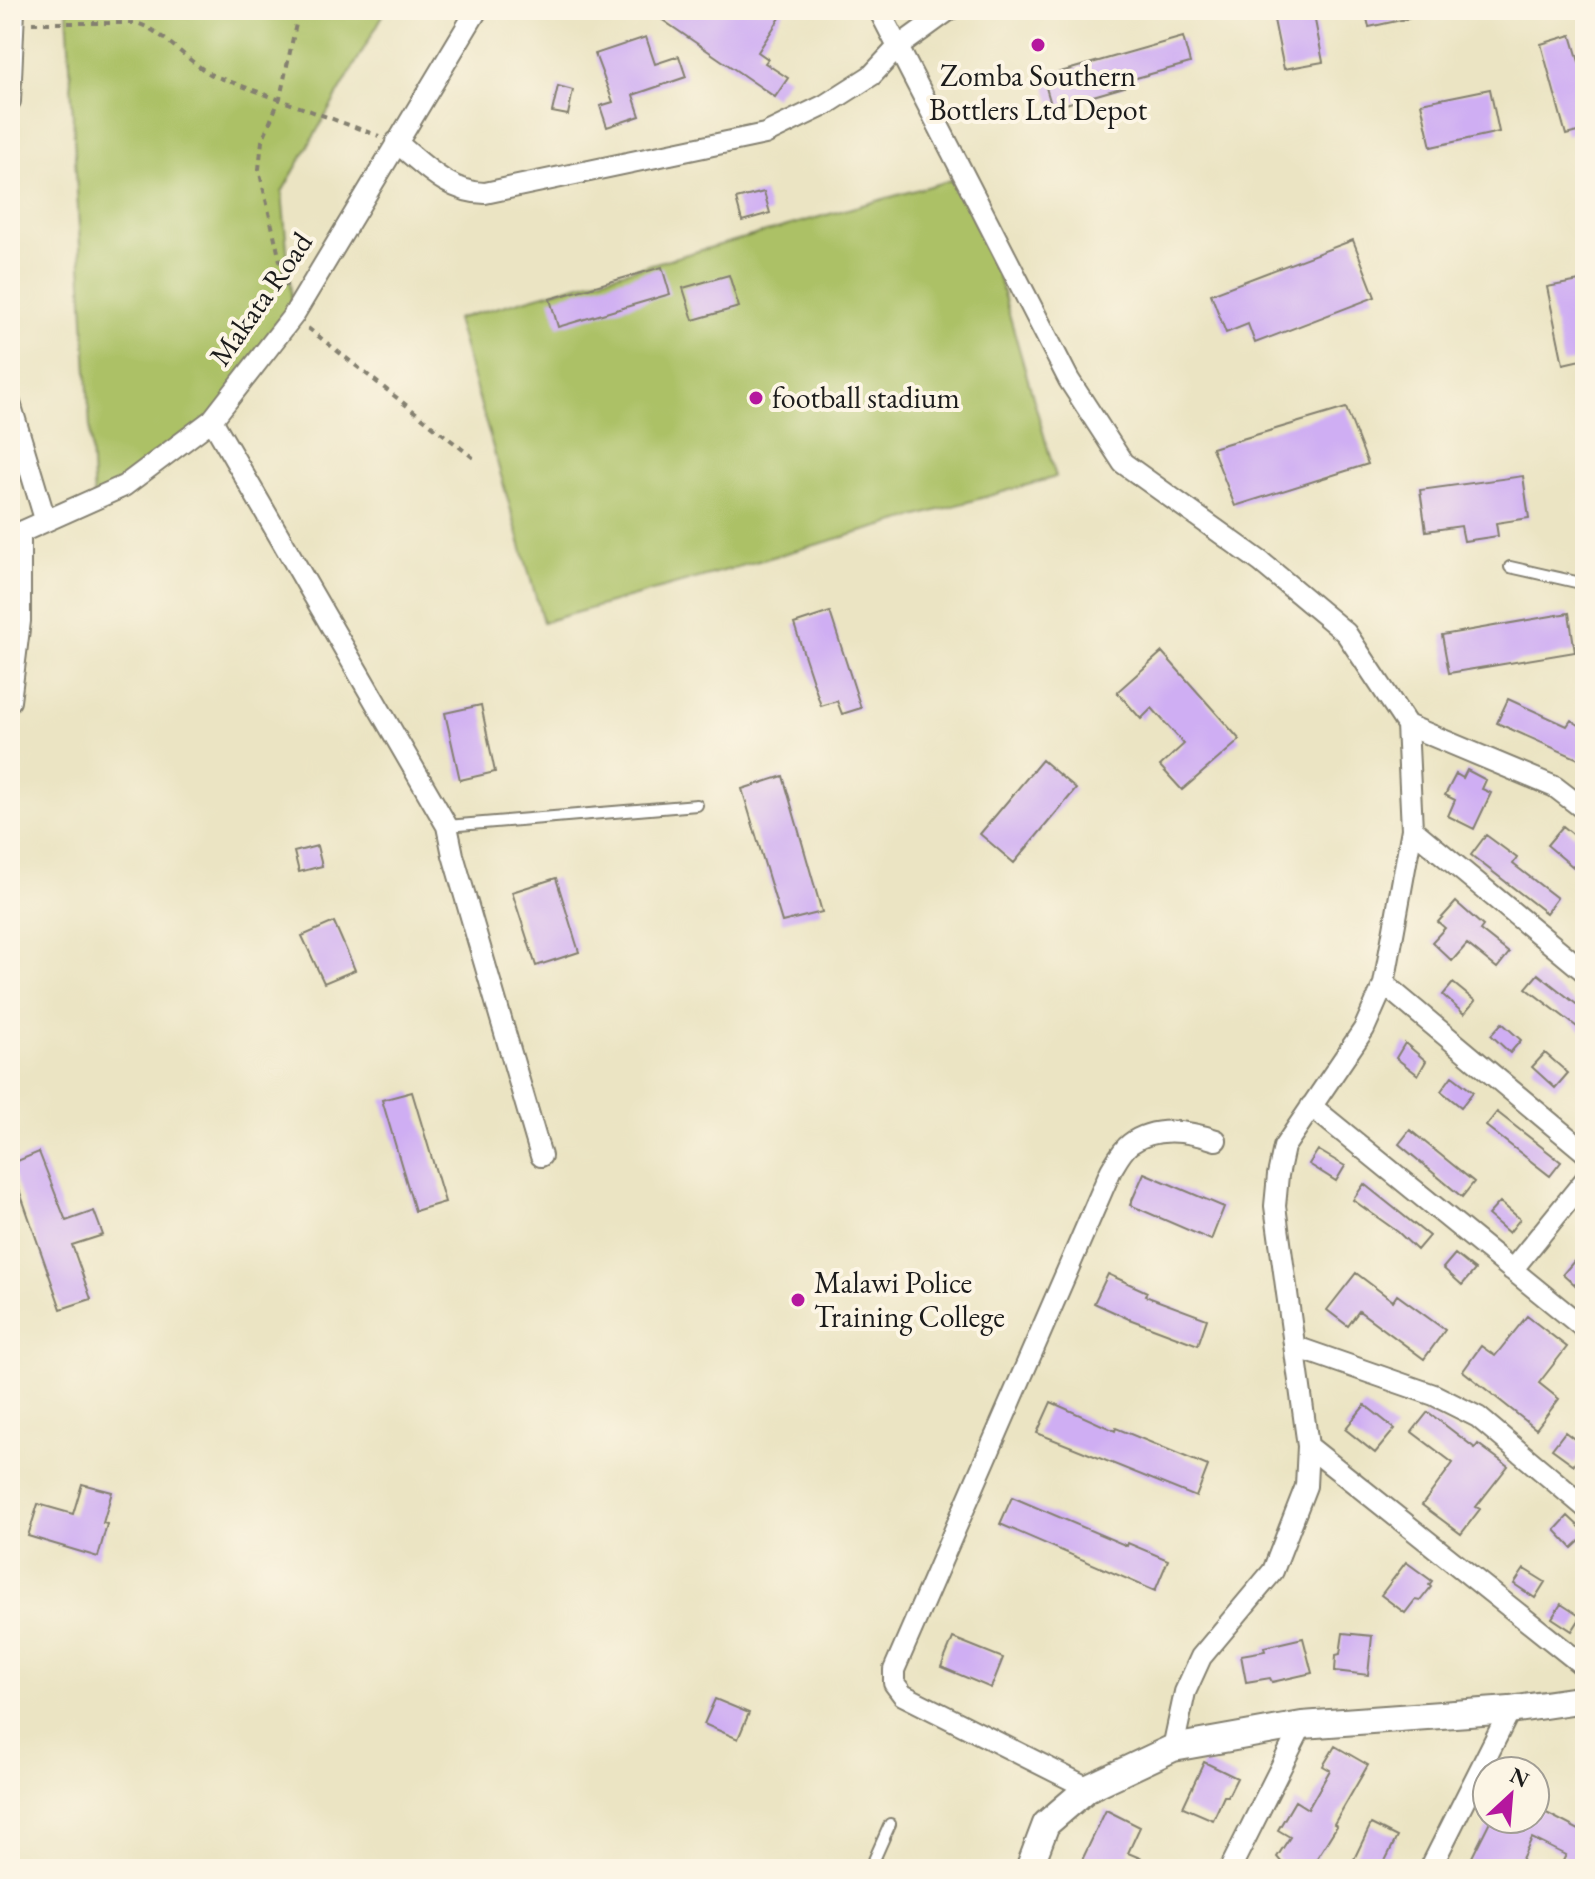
<svg xmlns="http://www.w3.org/2000/svg" width="1595" height="1879" viewBox="0 0 1595 1879" font-family="'EB Garamond',serif">
<style>
.green{fill:#acc166;stroke:#646e41;stroke-width:2}
.building{fill:#cfaef3}
.lines{fill:none;stroke-linecap:round;stroke-linejoin:round}
.service-casing{stroke:#848070;stroke-width:14}
.minor-casing{stroke:#848070;stroke-width:24}
.tertiary-casing{stroke:#848070;stroke-width:30}
.path{stroke:#848070;stroke-width:4;stroke-dasharray:6 6;stroke-linecap:butt}
.service{stroke:#fff;stroke-width:10}
.minor{stroke:#fff;stroke-width:20}
.tertiary{stroke:#fff;stroke-width:26}
.poi-dot{fill:#b5179e;stroke:#fcf5e5;stroke-width:3}
.labels{text-anchor:middle;stroke-width:8;stroke-linejoin:round;paint-order:stroke}
.poi-label{font-size:30px;fill:#1c1c1c;stroke:#fcf5e5;text-anchor:start}
.street-label{font-size:30px;fill:#1c1c1c;stroke:#fcf5e5}
</style>
<rect width="100%" height="100%" fill="#fcf5e5"/>
<filter id="ink" filterUnits="userSpaceOnUse"><feTurbulence type="fractalNoise" baseFrequency=".0125" numOctaves="2"/><feDisplacementMap in="SourceGraphic" scale="16" xChannelSelector="R" yChannelSelector="G"/><feConvolveMatrix kernelMatrix="1 2 1 2 8 2 1 2 1" color-interpolation-filters="sRGB"/></filter>
<filter id="wash" filterUnits="userSpaceOnUse"><feTurbulence type="fractalNoise" baseFrequency=".006" numOctaves="4" result="noise"/><feDisplacementMap in="SourceGraphic" scale="32" xChannelSelector="R" yChannelSelector="G"/><feGaussianBlur stdDeviation="1.8" result="paint"/><feColorMatrix in="noise" values="0 0 0 0 0 0 0 0 0 0 0 0 0 0 0 0 0 1.4 0 .05"/><feComposite in="paint" operator="in"/></filter>
<g filter="url(#wash)">
<rect width="100%" height="100%" fill="#ebe4c3"/>
<path class="green" d="M 67,10 L 386,10 L 282,192 L 293,316 L 212,420 L 94,501 Z
M 969,175 L 1056,477 L 543,622 L 456,319 Z"/>
<g id="blocks">
<path class="building" d="M 648,10 L 785,10 L 758,52 L 768,59 L 765,63 L 788,78 L 775,97 Z
M 1272,10 L 1313,10 L 1323,62 L 1284,69 Z
M 1365,10 L 1414,10 L 1415,17 L 1369,27 Z
M 1571,35 L 1585,82 L 1585,130 L 1566,135 L 1541,44 Z
M 646,37 L 655,64 L 679,56 L 686,77 L 633,95 L 640,116 L 607,127 L 600,106 L 613,102 L 595,54 Z
M 1183,37 L 1190,63 L 1122,82 L 1124,87 L 1052,108 L 1043,77 Z
M 558,86 L 573,90 L 568,115 L 552,112 Z
M 1490,89 L 1499,132 L 1431,147 L 1421,103 Z
M 764,192 L 770,213 L 742,221 L 736,199 Z
M 1353,240 L 1375,297 L 1255,343 L 1248,324 L 1226,333 L 1211,294 Z
M 662,267 L 670,294 L 558,327 L 550,299 Z
M 729,275 L 739,307 L 693,320 L 683,288 Z
M 1585,280 L 1585,359 L 1563,364 L 1547,287 Z
M 1346,408 L 1368,464 L 1235,506 L 1212,448 Z
M 1523,476 L 1529,518 L 1496,523 L 1498,536 L 1464,541 L 1461,526 L 1426,531 L 1420,490 Z
M 830,612 L 861,708 L 842,714 L 837,701 L 821,706 L 794,624 Z
M 1569,613 L 1575,652 L 1449,673 L 1442,635 Z
M 1162,652 L 1240,740 L 1182,790 L 1160,766 L 1184,744 L 1152,708 L 1141,719 L 1117,692 Z
M 1508,699 L 1567,726 L 1571,720 L 1585,729 L 1585,762 L 1497,723 Z
M 481,705 L 495,772 L 460,780 L 445,713 Z
M 1042,760 L 1076,789 L 1014,863 L 980,834 Z
M 1467,770 L 1486,780 L 1482,789 L 1491,793 L 1474,829 L 1448,816 L 1455,800 L 1445,795 L 1456,774 L 1463,778 Z
M 783,776 L 822,912 L 782,922 L 742,789 Z
M 1563,826 L 1585,844 L 1585,877 L 1547,845 Z
M 1486,835 L 1517,858 L 1513,864 L 1557,898 L 1546,913 L 1471,855 Z
M 317,846 L 322,866 L 299,872 L 294,852 Z
M 556,878 L 579,952 L 536,966 L 512,892 Z
M 1456,902 L 1483,926 L 1480,930 L 1509,953 L 1497,968 L 1467,944 L 1452,961 L 1432,942 L 1445,928 L 1438,922 Z
M 334,922 L 355,970 L 324,983 L 302,936 Z
M 1538,974 L 1585,1011 L 1585,1033 L 1526,988 Z
M 1453,983 L 1475,1001 L 1464,1014 L 1443,995 Z
M 1502,1023 L 1521,1040 L 1510,1053 L 1491,1035 Z
M 1405,1043 L 1426,1061 L 1418,1075 L 1396,1058 Z
M 1545,1053 L 1568,1073 L 1555,1088 L 1532,1067 Z
M 1452,1076 L 1473,1092 L 1461,1107 L 1441,1091 Z
M 412,1092 L 445,1202 L 415,1211 L 382,1100 Z
M 1497,1112 L 1561,1162 L 1550,1176 L 1486,1126 Z
M 1410,1130 L 1474,1182 L 1462,1197 L 1399,1144 Z
M 1318,1150 L 1345,1166 L 1336,1181 L 1309,1164 Z
M 39,1152 L 66,1221 L 94,1211 L 103,1235 L 72,1245 L 91,1299 L 61,1309 L 10,1164 Z
M 1144,1173 L 1224,1207 L 1211,1240 L 1130,1205 Z
M 1364,1184 L 1429,1236 L 1417,1250 L 1398,1232 L 1353,1200 Z
M 1500,1202 L 1520,1219 L 1509,1233 L 1488,1215 Z
M 1455,1254 L 1475,1270 L 1462,1285 L 1443,1268 Z
M 1575,1260 L 1585,1269 L 1585,1294 L 1563,1274 Z
M 1356,1273 L 1393,1301 L 1397,1295 L 1445,1330 L 1424,1359 L 1359,1311 L 1348,1326 L 1327,1310 Z
M 1108,1274 L 1147,1292 L 1145,1296 L 1207,1319 L 1198,1345 L 1129,1319 L 1094,1303 Z
M 1527,1316 L 1567,1347 L 1539,1383 L 1559,1399 L 1536,1429 L 1463,1371 L 1481,1346 L 1495,1356 Z
M 1051,1402 L 1115,1431 L 1116,1428 L 1208,1466 L 1196,1497 L 1037,1433 Z
M 1365,1405 L 1395,1429 L 1375,1453 L 1345,1429 Z
M 1428,1412 L 1475,1448 L 1478,1444 L 1508,1466 L 1476,1507 L 1480,1509 L 1461,1534 L 1422,1505 L 1453,1463 L 1412,1432 Z
M 1565,1432 L 1585,1447 L 1574,1465 L 1552,1449 Z
M 82,1484 L 112,1492 L 103,1523 L 107,1524 L 98,1557 L 28,1536 L 38,1504 L 73,1514 Z
M 1012,1497 L 1127,1546 L 1128,1543 L 1168,1560 L 1155,1591 L 1000,1524 Z
M 1568,1516 L 1585,1532 L 1585,1536 L 1572,1548 L 1555,1530 Z
M 1406,1562 L 1432,1581 L 1429,1585 L 1431,1587 L 1420,1601 L 1415,1600 L 1405,1613 L 1381,1595 Z
M 1524,1569 L 1545,1582 L 1535,1598 L 1514,1584 Z
M 1561,1604 L 1581,1617 L 1572,1631 L 1552,1618 Z
M 1343,1633 L 1372,1636 L 1368,1675 L 1335,1671 L 1336,1655 L 1340,1654 Z
M 953,1638 L 1003,1658 L 991,1688 L 941,1667 Z
M 1303,1638 L 1312,1673 L 1272,1682 L 1270,1678 L 1246,1682 L 1241,1655 L 1265,1651 L 1264,1647 Z
M 715,1699 L 749,1713 L 738,1739 L 704,1724 Z
M 1335,1746 L 1368,1765 L 1334,1824 L 1337,1826 L 1310,1869 L 1287,1869 L 1277,1857 L 1290,1837 L 1278,1830 L 1295,1801 L 1308,1809 L 1330,1770 L 1323,1766 Z
M 1204,1762 L 1237,1778 L 1228,1796 L 1224,1796 L 1213,1820 L 1183,1807 Z
M 1535,1807 L 1585,1833 L 1585,1860 L 1581,1869 L 1559,1869 L 1566,1855 L 1532,1838 L 1517,1869 L 1466,1869 L 1491,1819 L 1535,1819 Z
M 1106,1810 L 1140,1827 L 1128,1853 L 1166,1869 L 1100,1869 L 1082,1860 Z
M 1371,1824 L 1397,1837 L 1381,1869 L 1375,1869 L 1354,1859 Z"/>
</g>
</g>
<g filter="url(#ink)">
<use href="#blocks" fill-opacity="0" stroke="#848070" stroke-width="2"/>
<g class="lines">
<g class="service-casing">
<path id="service" d="M 1510,567 L 1585,584
M 447,826 L 697,805
M 870,1869 L 890,1824"/>
</g>
<g class="minor-casing">
<path id="minor" d="M 879,10 L 1069,380 L 1123,463 L 1261,562 L 1346,633 L 1407,725 L 1412,829 L 1384,984 L 1364,1029 L 1284,1147 L 1278,1175 L 1275,1206 L 1308,1446 L 1306,1486 L 1273,1571 L 1201,1657 L 1185,1692 L 1173,1748
M 10,101 L 14,10
M 396,142 C 423,164 449,193 485,193 L 765,134 L 825,105 L 872,75 L 898,47 L 949,10
M 10,403 L 45,519
M 212,420 L 447,826 L 453,855 L 541,1156
M 10,537 L 124,486 L 212,420 L 293,316 L 477,10
M 10,701 L 20,621 L 20,532
M 1407,725 L 1555,787 L 1585,810
M 1412,829 L 1585,972
M 1384,984 L 1585,1152
M 1311,1106 L 1585,1329
M 1512,1270 L 1585,1180
M 1296,1347 L 1434,1395 L 1478,1417 L 1585,1507
M 1308,1446 L 1585,1667
M 1088,1788 L 903,1695 L 894,1683 L 894,1670 L 1111,1170 C 1116,1162 1122,1150 1130,1144 C 1155,1125 1188,1131 1216,1140
M 1230,1869 L 1302,1725
M 1430,1869 L 1510,1710"/>
</g>
<g class="tertiary-casing">
<path id="tertiary" d="M 1029,1869 L 1046,1824 L 1088,1788 L 1173,1748 L 1302,1725 L 1510,1710 L 1585,1699"/>
</g>
<path class="path" d="M 32,23 L 136,23 C 160,29 187,61 212,75 L 379,136
M 286,287 L 259,169 L 262,141 L 280,98 L 299,10
M 308,328 L 476,460"/>
<use href="#service" class="service"/>
<use href="#minor" class="minor"/>
<use href="#tertiary" class="tertiary"/>
</g>
</g>
<g class="poi-dot">
<circle cx="1038" cy="45" r="8"/>
<circle cx="756" cy="398" r="8"/>
<circle cx="798" cy="1300" r="8"/>
</g>
<g class="labels">
<g class="poi-label">
<text x="1038" y="86" text-anchor="middle">Zomba Southern<tspan x="1038" dy="34">Bottlers Ltd Depot</tspan></text>
<text x="772" y="408">football stadium</text>
<text x="814" y="1293">Malawi Police<tspan x="814" dy="34">Training College</tspan></text>
</g>
<g class="street-label">
<text transform="translate(261 299) rotate(-55)" y="10">Makata Road</text>
</g>
</g>
<rect width="1595" height="1879" fill="none" stroke="#fcf5e5" stroke-width="40"/>
<g transform="translate(1511 1795) rotate(26)"><circle r="38" fill="#fcf5e5" stroke="#a29e95" stroke-width="2"/>
<path d="M0-6L14 30L0 20L-14 30Z" fill="#b5179e"/>
<text y="-12" font-size="22" font-weight="bold" text-anchor="middle" fill="#1c1c1c">N</text>
</g>
</svg>
